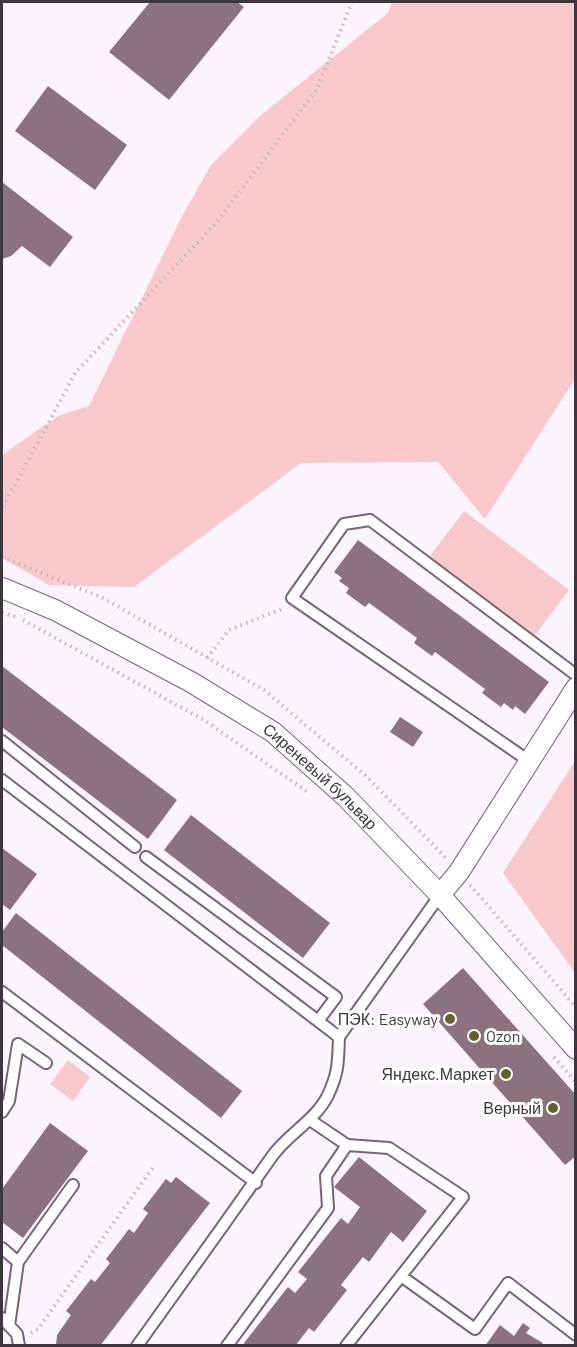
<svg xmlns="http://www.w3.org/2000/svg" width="577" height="1347" viewBox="0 0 577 1347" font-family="Barlow,sans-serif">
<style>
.green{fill:#f9c8ca}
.building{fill:#8c727e}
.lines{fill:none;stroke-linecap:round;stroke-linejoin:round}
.lane-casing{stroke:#756578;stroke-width:14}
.street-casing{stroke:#756578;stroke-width:22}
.path{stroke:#c0b8c1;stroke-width:4;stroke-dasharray:1.5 4.5;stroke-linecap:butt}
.lane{stroke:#fff;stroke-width:10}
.street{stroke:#fff;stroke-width:20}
.poi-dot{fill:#675f2b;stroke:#fff;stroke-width:2}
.labels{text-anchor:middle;stroke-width:6;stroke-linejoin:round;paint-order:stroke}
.street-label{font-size:16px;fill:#3e363f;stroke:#fff}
.poi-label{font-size:16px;fill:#3e363f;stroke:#fff;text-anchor:end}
</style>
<rect width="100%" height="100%" fill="#fcf4fd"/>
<path class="green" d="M 392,2 L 575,2 L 575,379 L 485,519 L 438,462 L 301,463 L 134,587 L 49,585 L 2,558 L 2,455 L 58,416 L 89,406 L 181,218 L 211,165 L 261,115 L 388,13 Z
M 464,511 L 569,590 L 529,643 L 424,564 Z
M 575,761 L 576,761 L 575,973 L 503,873 Z
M 68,1060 L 90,1077 L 73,1101 L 50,1084 Z"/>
<path class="building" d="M 150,2 L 237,2 L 244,7 L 169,100 L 109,52 Z
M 48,86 L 127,145 L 95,190 L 15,131 Z
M 2,182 L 73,237 L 50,267 L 22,246 L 11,256 L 2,259 Z
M 358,540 L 549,682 L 525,714 L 515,706 L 513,710 L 504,703 L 501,707 L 482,693 L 485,689 L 435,652 L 432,656 L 414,643 L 417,638 L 369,603 L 365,607 L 346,593 L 349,588 L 339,581 L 342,578 L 334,572 Z
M 2,666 L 177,800 L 148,839 L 2,727 Z
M 400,717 L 423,732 L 413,747 L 390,732 Z
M 191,815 L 330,923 L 303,958 L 164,850 Z
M 2,848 L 37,874 L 10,910 L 2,904 Z
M 16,913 L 242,1091 L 221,1118 L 2,945 L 2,932 Z
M 463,968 L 576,1095 L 576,1156 L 565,1165 L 423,1004 Z
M 50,1123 L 88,1151 L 23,1238 L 2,1222 L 2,1189 Z
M 359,1157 L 427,1211 L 403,1242 L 391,1232 L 369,1262 L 363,1257 L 341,1285 L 347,1290 L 314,1332 L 309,1328 L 295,1346 L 246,1346 L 244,1343 L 288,1287 L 295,1293 L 307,1279 L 298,1272 L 341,1218 L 348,1224 L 360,1207 L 334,1187 Z
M 176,1177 L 210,1203 L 100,1346 L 56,1346 L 57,1335 L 71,1315 L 66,1311 L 91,1279 L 95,1282 L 110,1263 L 106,1259 L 129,1229 L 134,1233 L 148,1213 L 143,1209 L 166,1179 L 171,1183 Z
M 523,1323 L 530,1328 L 526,1333 L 543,1343 L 541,1346 L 485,1346 L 500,1325 L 514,1336 Z"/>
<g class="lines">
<g class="lane-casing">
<path id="lane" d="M 2,741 L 135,847
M 529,761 L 292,598 L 344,524 L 370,520 L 576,675
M 2,780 L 339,1037 C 338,1061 339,1072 328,1095 C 316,1120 289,1133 273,1155 C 228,1219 183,1282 137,1346
M 146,857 L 336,997 L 318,1021
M 2,992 L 256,1183
M 339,1037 L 440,895
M 2,1112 L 9,1101 L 18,1044 L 46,1063
M 310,1120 L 347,1145
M 2,1248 L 18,1262 L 73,1185
M 401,1276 L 475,1329 L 508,1283 L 576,1335
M 2,1318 L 17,1334 L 19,1346
M 9,1326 L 18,1262
M 227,1346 L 328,1208 L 326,1176 L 347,1145 L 389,1148 L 463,1197 L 346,1346"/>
</g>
<g class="street-casing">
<g id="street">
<path id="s1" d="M 2,588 L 55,610 L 191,682 L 273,732 L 346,797 L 440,895 L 576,1049"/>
<path d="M 440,895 L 459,872 L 576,688"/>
</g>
</g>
<path class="path" d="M 2,506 L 13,488 L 76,372 L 216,223 L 317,89 L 352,2
M 2,557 L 103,598 L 264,690 L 366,776 L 447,859
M 2,613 L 17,617
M 23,620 L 204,720 L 309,793
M 207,658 L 229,630 L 282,609
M 470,885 L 576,1007
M 554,1057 L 576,1082
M 31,1333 L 38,1329 L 154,1166"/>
<use href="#lane" class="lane"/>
<use href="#street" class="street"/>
</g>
<g class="poi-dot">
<circle cx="450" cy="1019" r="6"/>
<circle cx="474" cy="1036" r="6"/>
<circle cx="506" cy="1074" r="6"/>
<circle cx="553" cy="1108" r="6"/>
</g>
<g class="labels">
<g class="street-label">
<text dy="6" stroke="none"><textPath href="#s1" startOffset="372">Сиреневый бульвар</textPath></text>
</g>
<g class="poi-label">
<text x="438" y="1025">ПЭК: Easyway</text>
<text x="486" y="1042" text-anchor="start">Ozon</text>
<text x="494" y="1080">Яндекс.Маркет</text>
<text x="541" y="1114">Верный</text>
</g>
</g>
<rect width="577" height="1347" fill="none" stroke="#3e363f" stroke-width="6"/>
</svg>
